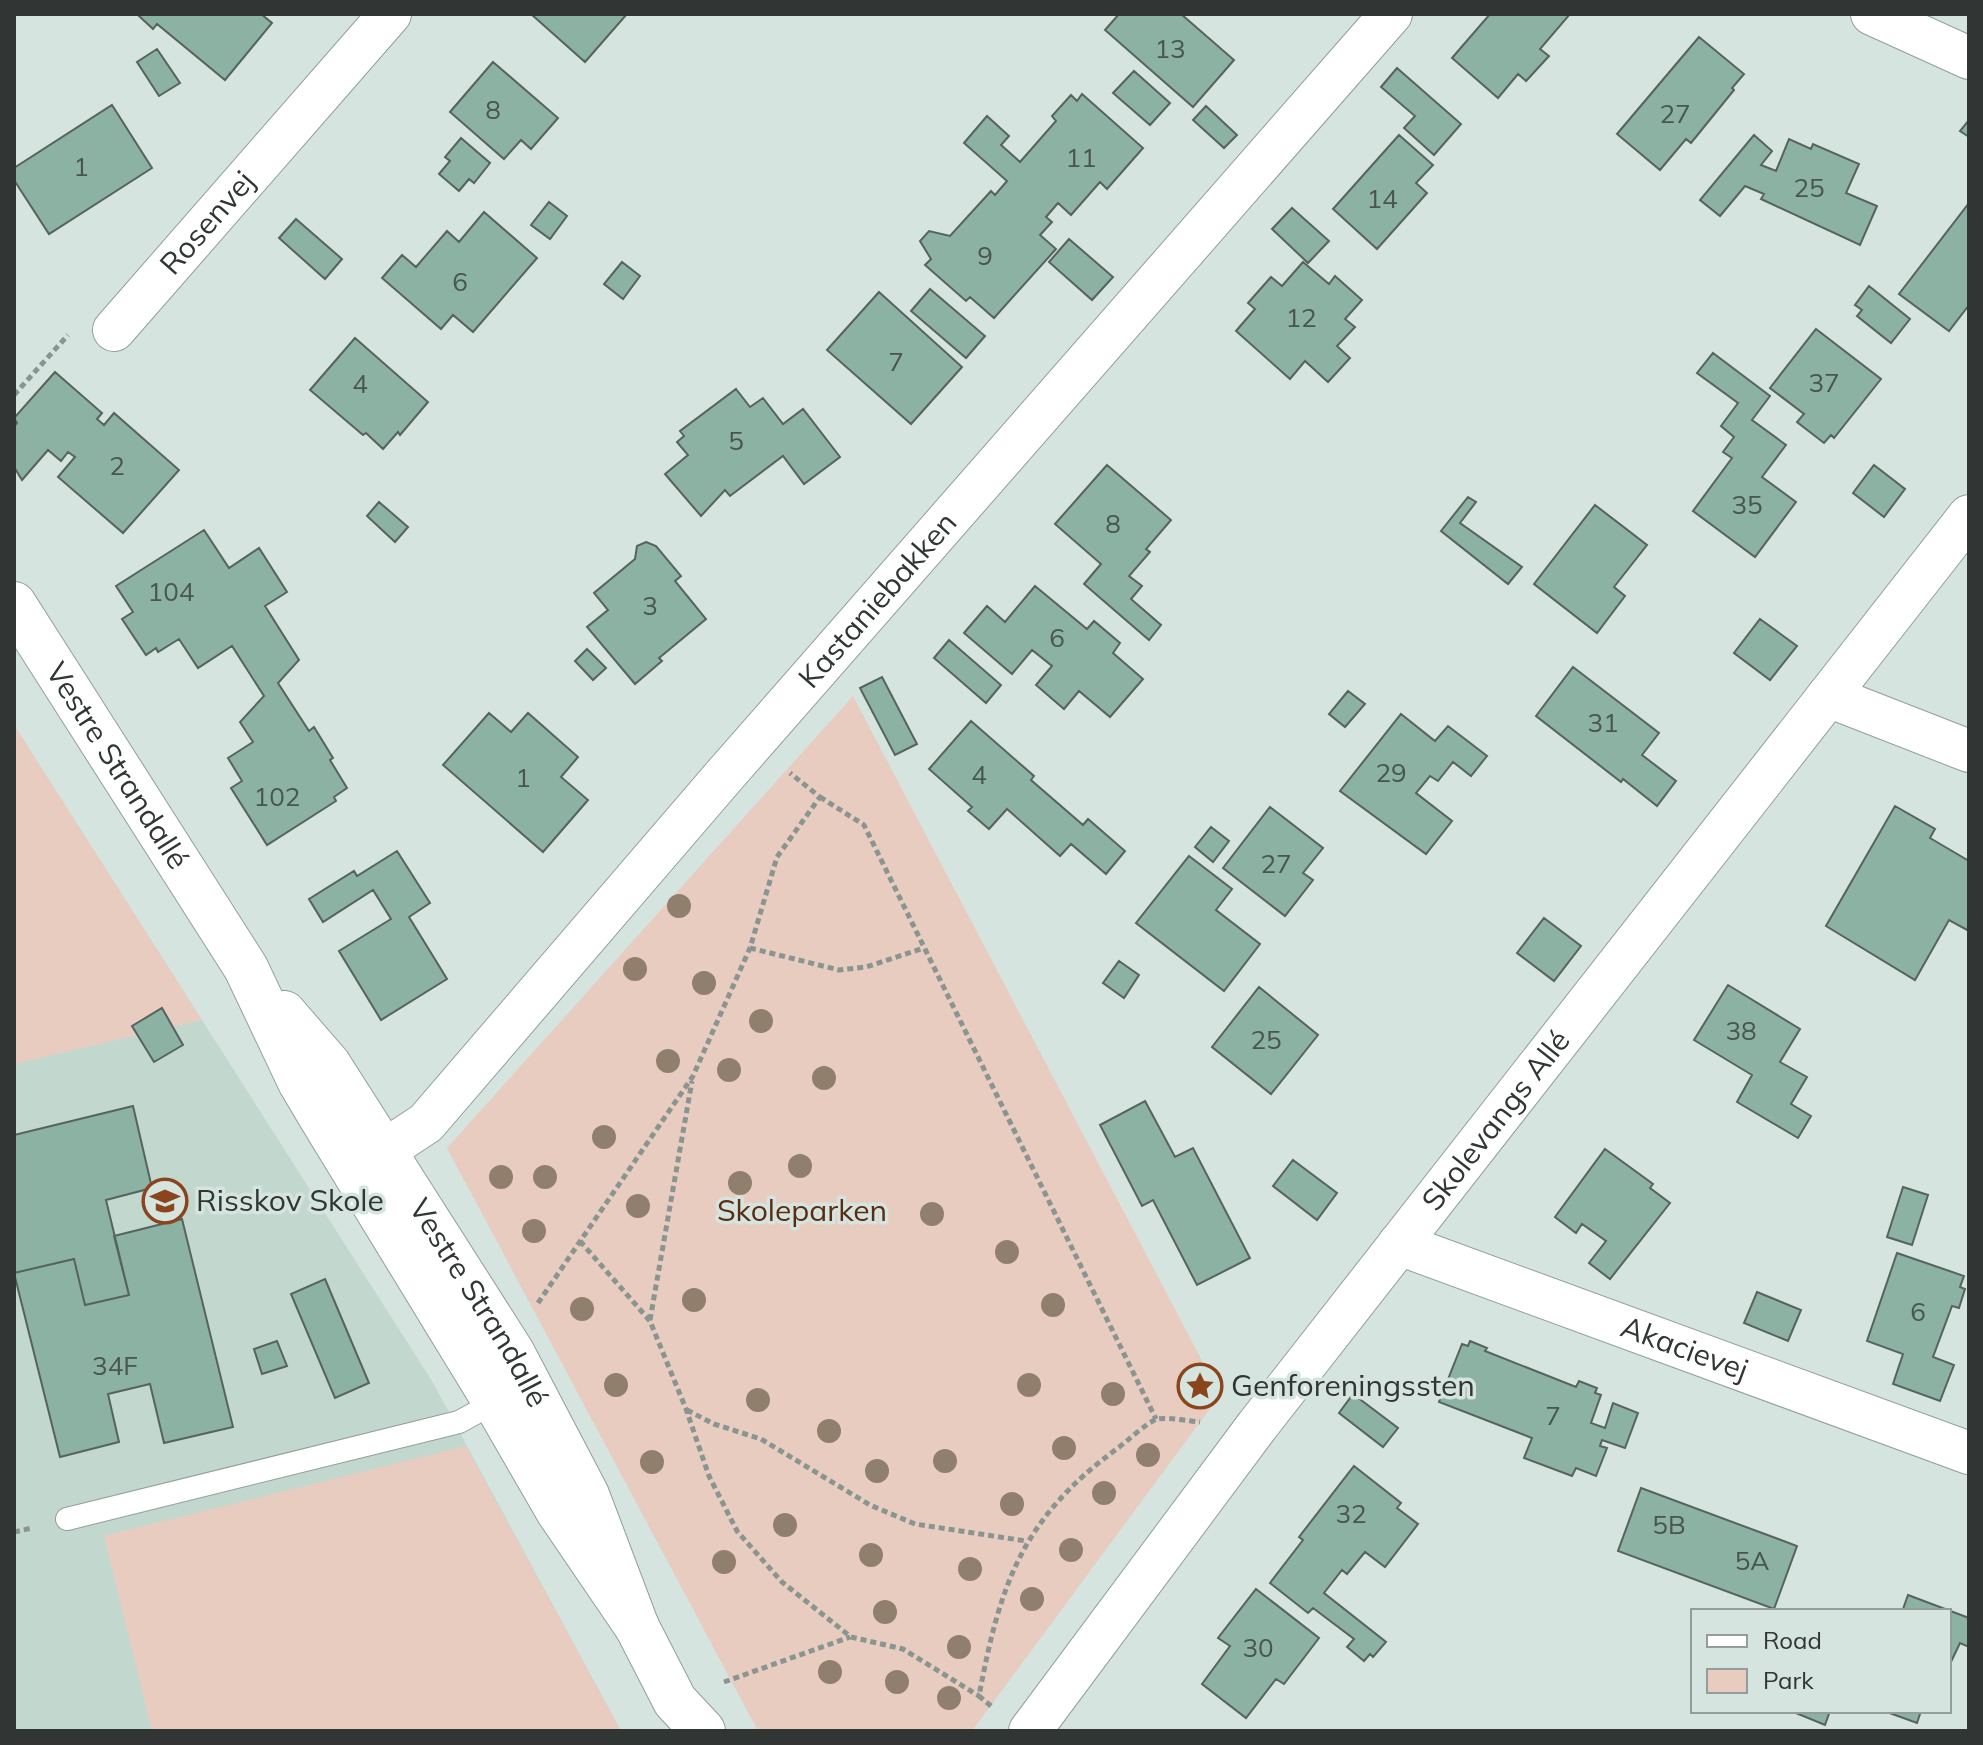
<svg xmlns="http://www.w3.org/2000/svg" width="1983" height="1745" viewBox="0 0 1983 1745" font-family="Mulish,sans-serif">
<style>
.built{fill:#c2d8cf}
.park{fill:#e7ccbf}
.building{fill:#8bb2a2;stroke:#56635e;stroke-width:2}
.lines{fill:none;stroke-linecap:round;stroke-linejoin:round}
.service-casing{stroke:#919f99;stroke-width:24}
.minor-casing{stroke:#919f99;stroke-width:44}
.tertiary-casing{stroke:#919f99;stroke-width:46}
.path{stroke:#8a9490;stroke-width:5;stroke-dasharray:6 4;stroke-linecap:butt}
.service{stroke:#fff;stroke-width:22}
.minor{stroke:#fff;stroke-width:42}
.tertiary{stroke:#fff;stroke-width:44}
.tree{fill:#917f6e}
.labels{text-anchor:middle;stroke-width:7;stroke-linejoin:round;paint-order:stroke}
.number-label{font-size:26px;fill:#485550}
.street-label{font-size:30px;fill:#313634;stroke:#d5e4de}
.poi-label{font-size:30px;fill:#313634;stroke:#d5e4de;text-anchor:start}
.park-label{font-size:30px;fill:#5a2c12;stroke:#d5e4de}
</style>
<rect width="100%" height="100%" fill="#d5e4de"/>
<path class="built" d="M 14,725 L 432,1381 L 621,1731 L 14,1731 Z"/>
<path class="park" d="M 853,696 L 1220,1395 L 972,1731 L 758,1731 L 447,1148 Z
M 14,725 L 202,1020 L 14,1064 Z
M 466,1446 L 621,1731 L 152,1731 L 104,1536 Z"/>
<path class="building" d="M 140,14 L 261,14 L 272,23 L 225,80 L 157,24 L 153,29 L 139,16 Z
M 531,14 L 627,14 L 585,62 Z
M 1119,14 L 1181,14 L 1234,60 L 1193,107 L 1105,30 Z
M 1490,14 L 1570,14 L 1540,49 L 1549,56 L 1526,81 L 1518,74 L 1498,98 L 1452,58 Z
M 1699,37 L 1744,74 L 1732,88 L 1734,90 L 1691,143 L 1686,139 L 1660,170 L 1617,134 Z
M 157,49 L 180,83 L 159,96 L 137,62 Z
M 493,62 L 558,118 L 531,149 L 521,140 L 504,159 L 450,112 Z
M 1397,68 L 1461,124 L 1434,155 L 1404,128 L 1415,116 L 1381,87 Z
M 1134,71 L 1170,103 L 1150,125 L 1113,93 Z
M 1082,94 L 1143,148 L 1107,189 L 1100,182 L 1071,215 L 1058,203 L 1046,217 L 1052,222 L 1040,235 L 1056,249 L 994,318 L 970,297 L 966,301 L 925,265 L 931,259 L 920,241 L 929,231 L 950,236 L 991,191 L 995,195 L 1007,181 L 964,143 L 987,116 L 1009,136 L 1001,145 L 1020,162 L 1056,121 L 1052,116 L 1071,95 L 1077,101 Z
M 112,105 L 152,168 L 49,234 L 14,180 L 14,168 Z
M 1206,106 L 1237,135 L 1224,148 L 1193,120 Z
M 1969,120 L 1969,137 L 1960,131 Z
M 1399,135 L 1433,165 L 1416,183 L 1427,193 L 1377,249 L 1333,209 Z
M 1754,135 L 1772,151 L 1761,165 L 1776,171 L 1789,139 L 1811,149 L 1813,144 L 1859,164 L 1846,193 L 1877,206 L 1860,245 L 1761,199 L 1764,194 L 1745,186 L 1720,216 L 1700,200 Z
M 461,138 L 490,163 L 474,183 L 469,179 L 459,191 L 439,174 L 450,161 L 445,157 Z
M 549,202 L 567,216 L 550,239 L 531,225 Z
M 1969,203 L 1969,305 L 1949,331 L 1899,294 Z
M 1292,208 L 1329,241 L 1308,263 L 1272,229 Z
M 484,212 L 537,258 L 473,332 L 453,315 L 441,329 L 382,278 L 402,255 L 416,267 L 447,231 L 459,242 Z
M 296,219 L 342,259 L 325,279 L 279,238 Z
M 1069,239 L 1113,277 L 1092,300 L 1049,262 Z
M 622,262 L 640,276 L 623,299 L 604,284 Z
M 1303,262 L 1329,284 L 1335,276 L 1362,300 L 1345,319 L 1355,327 L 1337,346 L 1350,358 L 1328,382 L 1305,361 L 1290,379 L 1236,331 L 1255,309 L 1248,303 L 1271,277 L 1282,286 Z
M 1869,286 L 1910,319 L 1891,343 L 1857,316 L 1862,310 L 1855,305 Z
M 930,289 L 985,336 L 966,358 L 911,311 Z
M 879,292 L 962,367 L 911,424 L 827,350 Z
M 1816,329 L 1881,379 L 1834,438 L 1831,435 L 1824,443 L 1797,422 L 1804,414 L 1770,388 Z
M 355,338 L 428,402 L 400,435 L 398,432 L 383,449 L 366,433 L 363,435 L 310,390 Z
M 1713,353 L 1770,396 L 1752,420 L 1786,445 L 1762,477 L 1796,502 L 1755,557 L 1693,511 L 1732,458 L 1723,452 L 1734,437 L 1721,426 L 1738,403 L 1697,373 Z
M 55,372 L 102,413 L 97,419 L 104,425 L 114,413 L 179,470 L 123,533 L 58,477 L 75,457 L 68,452 L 61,461 L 48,450 L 22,480 L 14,467 L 14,427 L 17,423 L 14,418 Z
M 736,389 L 750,407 L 763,398 L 783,424 L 803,409 L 840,457 L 804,484 L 783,456 L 730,496 L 725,490 L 701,516 L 665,474 L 688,455 L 677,442 L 684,436 L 680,431 Z
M 1107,465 L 1171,520 L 1146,549 L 1150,552 L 1129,576 L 1142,586 L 1131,599 L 1161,625 L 1149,640 L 1084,584 L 1101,564 L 1055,524 Z
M 1874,465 L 1905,489 L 1884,517 L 1853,493 Z
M 1468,497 L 1476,502 L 1460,523 L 1522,567 L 1508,584 L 1441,531 Z
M 379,502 L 408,527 L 395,542 L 367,516 Z
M 1595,505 L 1647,545 L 1614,587 L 1625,596 L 1597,633 L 1534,584 Z
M 204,530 L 229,568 L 259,548 L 287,592 L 265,606 L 299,660 L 278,683 L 309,731 L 314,727 L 333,758 L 330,760 L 347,788 L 334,797 L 336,801 L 267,845 L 231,788 L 242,781 L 228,758 L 253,742 L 240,722 L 264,696 L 232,646 L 198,668 L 179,639 L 158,652 L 156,648 L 146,655 L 122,619 L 133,612 L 116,586 Z
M 646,542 L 656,546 L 681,576 L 675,581 L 706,619 L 659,658 L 662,661 L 635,684 L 587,627 L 608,610 L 594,593 L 635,559 L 637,546 Z
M 1035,586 L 1087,629 L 1094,621 L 1120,643 L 1113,653 L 1143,679 L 1110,717 L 1079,691 L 1064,709 L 1036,685 L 1052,666 L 1032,650 L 1012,674 L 964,633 L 987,606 L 1005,622 Z
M 1760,619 L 1797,646 L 1770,680 L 1734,653 Z
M 949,640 L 1001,685 L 986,703 L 934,658 Z
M 587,649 L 606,668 L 593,680 L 575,661 Z
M 1573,667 L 1659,733 L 1642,755 L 1676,781 L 1657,806 L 1623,779 L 1621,782 L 1536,716 Z
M 882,677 L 917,744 L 895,755 L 860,688 Z
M 1348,691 L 1365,704 L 1345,727 L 1329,714 Z
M 489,713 L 511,732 L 528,713 L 578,757 L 561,777 L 588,800 L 543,852 L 443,765 Z
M 1401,714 L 1435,741 L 1448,726 L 1487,756 L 1471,776 L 1453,762 L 1438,781 L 1430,776 L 1416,793 L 1452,821 L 1426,854 L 1340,791 Z
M 971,721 L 1034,776 L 1031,780 L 1083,825 L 1088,819 L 1125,851 L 1106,874 L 1071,844 L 1060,856 L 1007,809 L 989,829 L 968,811 L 972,807 L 929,769 Z
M 1895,806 L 1935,829 L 1930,838 L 1969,861 L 1969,931 L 1949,920 L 1915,980 L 1826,926 Z
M 1270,807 L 1323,848 L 1303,873 L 1313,880 L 1285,916 L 1223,868 Z
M 1211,827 L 1229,841 L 1213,862 L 1195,847 Z
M 397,851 L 430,903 L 409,917 L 447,979 L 381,1020 L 339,951 L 391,919 L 373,890 L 323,922 L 309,899 L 354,871 L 357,876 Z
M 1189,856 L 1232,889 L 1216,910 L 1260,944 L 1224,991 L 1136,923 Z
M 1544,918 L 1581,946 L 1554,981 L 1517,953 Z
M 1119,961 L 1139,975 L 1124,998 L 1103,983 Z
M 1728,985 L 1800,1029 L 1780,1062 L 1807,1077 L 1791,1104 L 1811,1116 L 1798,1138 L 1737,1102 L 1752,1075 L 1694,1040 Z
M 1259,987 L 1318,1035 L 1271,1094 L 1212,1047 Z
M 162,1008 L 183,1045 L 154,1062 L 132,1026 Z
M 1145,1101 L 1175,1157 L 1193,1148 L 1250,1258 L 1197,1285 L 1153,1200 L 1142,1206 L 1100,1125 Z
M 133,1106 L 152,1188 L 106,1200 L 129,1295 L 85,1305 L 74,1259 L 14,1273 L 14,1135 Z
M 1605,1149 L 1653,1184 L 1650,1188 L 1670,1203 L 1610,1279 L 1589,1263 L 1606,1241 L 1582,1224 L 1576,1233 L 1555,1217 Z
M 1293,1160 L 1337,1193 L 1317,1220 L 1273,1186 Z
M 1903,1187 L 1928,1195 L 1912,1245 L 1887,1237 Z
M 182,1219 L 233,1427 L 164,1443 L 150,1384 L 108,1394 L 119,1442 L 60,1457 L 14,1273 L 74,1259 L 85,1305 L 129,1295 L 114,1236 Z
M 1897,1253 L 1964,1276 L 1960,1287 L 1965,1289 L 1959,1308 L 1952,1306 L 1933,1357 L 1954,1365 L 1940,1401 L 1893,1384 L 1903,1354 L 1867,1341 Z
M 325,1279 L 369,1383 L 335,1398 L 291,1294 Z
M 1757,1292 L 1801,1310 L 1788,1341 L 1744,1323 Z
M 277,1341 L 287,1366 L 262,1374 L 254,1349 Z
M 1470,1341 L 1487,1348 L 1485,1351 L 1576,1387 L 1579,1381 L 1597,1388 L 1595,1393 L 1601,1395 L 1591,1423 L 1605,1428 L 1613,1403 L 1638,1413 L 1625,1448 L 1602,1440 L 1600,1446 L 1607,1448 L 1596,1476 L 1576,1468 L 1572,1476 L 1524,1458 L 1532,1438 L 1439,1402 L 1462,1344 L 1468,1346 Z
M 1353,1394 L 1398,1428 L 1383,1447 L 1339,1413 Z
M 1354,1466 L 1401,1503 L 1397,1508 L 1418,1524 L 1385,1567 L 1365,1552 L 1347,1574 L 1342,1570 L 1324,1593 L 1386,1642 L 1373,1657 L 1370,1654 L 1364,1661 L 1347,1647 L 1354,1639 L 1313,1608 L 1308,1613 L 1270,1583 L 1303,1540 L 1299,1537 Z
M 1641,1488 L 1797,1546 L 1774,1609 L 1618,1551 Z
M 1256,1589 L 1319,1638 L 1284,1684 L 1276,1679 L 1246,1718 L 1202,1684 L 1230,1646 L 1218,1638 Z
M 1908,1595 L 1969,1618 L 1969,1647 L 1960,1643 L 1949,1666 L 1949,1611 L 1903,1609 Z
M 1791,1711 L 1830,1711 L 1825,1725 Z
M 1884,1711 L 1921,1711 L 1917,1723 Z"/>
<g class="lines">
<g class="service-casing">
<path id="service" d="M 67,1519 L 459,1422 L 503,1398"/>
</g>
<g class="minor-casing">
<g id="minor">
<path d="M 1872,14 L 1969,58"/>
<path id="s1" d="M 114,330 L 390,14"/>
<path d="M 1828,696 L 1969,751"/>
<path id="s2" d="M 355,1170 L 426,1123 L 724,776 L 1391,14"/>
<path id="s3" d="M 1399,1244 L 1969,1453"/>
<path id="s4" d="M 1030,1731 L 1257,1426 L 1969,516"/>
</g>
</g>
<g class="tertiary-casing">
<g id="tertiary">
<path id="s5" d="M 14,604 L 246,968 L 300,1082 L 322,1119 L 495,1402 L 558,1511 L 637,1627"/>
<path id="s6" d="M 284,1013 L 329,1065 L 512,1352 L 587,1495 L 637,1627 L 675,1701 L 703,1731"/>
</g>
</g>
<path class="path" d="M 14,395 L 68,335
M 820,797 L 864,825 L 1156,1419
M 750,948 L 839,970 L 866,967 L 924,948
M 580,1241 L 650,1321 L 686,1409 L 709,1476 L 737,1531 L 782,1582 L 851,1637 L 903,1649 L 979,1696
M 538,1303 L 693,1076 L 750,948 L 777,857 L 820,797 L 790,773
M 650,1320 L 692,1081
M 687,1410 L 714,1424 L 761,1439 L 870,1505 L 915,1524 L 1026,1541
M 14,1532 L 32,1528
M 724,1682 L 850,1637
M 991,1706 L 979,1696 C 1000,1584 1022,1518 1118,1448 C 1127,1441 1148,1422 1157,1419 C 1170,1417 1188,1421 1200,1422"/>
<use href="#service" class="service"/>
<use href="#minor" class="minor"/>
<use href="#tertiary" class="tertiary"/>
</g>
<g class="tree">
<circle cx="679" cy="906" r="12"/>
<circle cx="635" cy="969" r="12"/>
<circle cx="704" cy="983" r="12"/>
<circle cx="761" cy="1021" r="12"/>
<circle cx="668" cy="1061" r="12"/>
<circle cx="729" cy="1070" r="12"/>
<circle cx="824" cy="1078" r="12"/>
<circle cx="604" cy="1137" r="12"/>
<circle cx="800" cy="1166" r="12"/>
<circle cx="501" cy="1177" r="12"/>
<circle cx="545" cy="1177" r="12"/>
<circle cx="740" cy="1183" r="12"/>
<circle cx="638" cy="1206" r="12"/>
<circle cx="932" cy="1214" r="12"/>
<circle cx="534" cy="1231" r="12"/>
<circle cx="1007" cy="1252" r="12"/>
<circle cx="694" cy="1300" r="12"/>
<circle cx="1053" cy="1305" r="12"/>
<circle cx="582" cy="1309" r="12"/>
<circle cx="616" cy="1385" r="12"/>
<circle cx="1029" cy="1385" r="12"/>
<circle cx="1113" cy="1394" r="12"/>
<circle cx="758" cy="1400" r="12"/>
<circle cx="829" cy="1431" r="12"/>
<circle cx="1064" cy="1448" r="12"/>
<circle cx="1148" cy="1455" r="12"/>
<circle cx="945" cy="1461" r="12"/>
<circle cx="652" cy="1462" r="12"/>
<circle cx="877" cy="1471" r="12"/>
<circle cx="1104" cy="1493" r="12"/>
<circle cx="1012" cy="1504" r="12"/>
<circle cx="785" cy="1525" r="12"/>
<circle cx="1071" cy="1550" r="12"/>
<circle cx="871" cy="1555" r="12"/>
<circle cx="724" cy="1562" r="12"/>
<circle cx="970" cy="1569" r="12"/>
<circle cx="1032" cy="1599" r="12"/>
<circle cx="885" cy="1612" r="12"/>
<circle cx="959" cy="1647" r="12"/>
<circle cx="830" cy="1672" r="12"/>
<circle cx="897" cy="1682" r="12"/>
<circle cx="949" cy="1698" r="12"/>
</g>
<defs>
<g id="school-ring" transform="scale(2.3)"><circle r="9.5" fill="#d5e4de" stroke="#8a451d" stroke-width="1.5"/><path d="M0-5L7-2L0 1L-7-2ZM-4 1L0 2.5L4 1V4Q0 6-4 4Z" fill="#8a451d"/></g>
<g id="sight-ring" transform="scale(2.3)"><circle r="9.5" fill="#d5e4de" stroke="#8a451d" stroke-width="1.5"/><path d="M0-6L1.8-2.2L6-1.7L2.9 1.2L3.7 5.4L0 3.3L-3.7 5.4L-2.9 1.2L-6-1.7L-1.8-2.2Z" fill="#8a451d"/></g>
</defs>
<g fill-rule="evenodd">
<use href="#school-ring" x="165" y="1201"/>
<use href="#sight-ring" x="1200" y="1386"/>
</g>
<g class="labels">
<g class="number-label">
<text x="1170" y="58">13</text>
<text x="493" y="119">8</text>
<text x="1675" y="123">27</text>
<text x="1081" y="167">11</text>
<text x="81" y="176">1</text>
<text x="1809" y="197">25</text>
<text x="1382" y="208">14</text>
<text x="985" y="265">9</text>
<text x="460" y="291">6</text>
<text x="1301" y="327">12</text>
<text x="896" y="371">7</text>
<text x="1824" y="392">37</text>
<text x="360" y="393">4</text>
<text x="736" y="450">5</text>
<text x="117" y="475">2</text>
<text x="1747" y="514">35</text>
<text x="1113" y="533">8</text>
<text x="171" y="601">104</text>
<text x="650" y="615">3</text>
<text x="1057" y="647">6</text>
<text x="1603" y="732">31</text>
<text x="1391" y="782">29</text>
<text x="979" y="784">4</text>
<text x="523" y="787">1</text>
<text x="277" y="806">102</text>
<text x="1276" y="873">27</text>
<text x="1741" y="1040">38</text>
<text x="1266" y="1049">25</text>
<text x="1918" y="1321">6</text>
<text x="115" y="1375">34F</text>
<text x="1553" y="1425">7</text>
<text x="1351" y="1523">32</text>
<text x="1669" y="1534">5B</text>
<text x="1752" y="1570">5A</text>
<text x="1258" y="1657">30</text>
</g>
<g class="street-label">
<text dy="10" stroke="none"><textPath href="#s1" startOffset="142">Rosenvej</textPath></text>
<text dy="10" stroke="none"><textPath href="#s2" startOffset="776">Kastaniebakken</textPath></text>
<text dy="10" stroke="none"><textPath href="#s5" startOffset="192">Vestre Strandallé</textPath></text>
<text dy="10" stroke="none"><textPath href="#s4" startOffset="768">Skolevangs Allé</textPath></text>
<text dy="10" stroke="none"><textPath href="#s6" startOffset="350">Vestre Strandallé</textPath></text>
<text dy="10" stroke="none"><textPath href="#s3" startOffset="304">Akacievej</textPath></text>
</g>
<g class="poi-label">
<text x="196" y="1211">Risskov Skole</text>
<text x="1231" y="1396">Genforeningssten</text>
</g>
<g class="park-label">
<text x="802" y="1221">Skoleparken</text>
</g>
</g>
<rect width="1983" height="1745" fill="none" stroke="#313634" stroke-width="32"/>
<rect x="1691" y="1609" width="260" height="104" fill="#d5e4de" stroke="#939e9a" stroke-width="2"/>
<rect x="1707" y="1635" width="40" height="12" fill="#ffffff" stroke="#939e9a" stroke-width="2"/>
<text x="1763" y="1649" font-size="24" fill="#313634">Road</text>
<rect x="1707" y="1669" width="40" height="24" fill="#e7ccbf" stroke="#939e9a" stroke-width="2"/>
<text x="1763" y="1689" font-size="24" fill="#313634">Park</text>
</svg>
